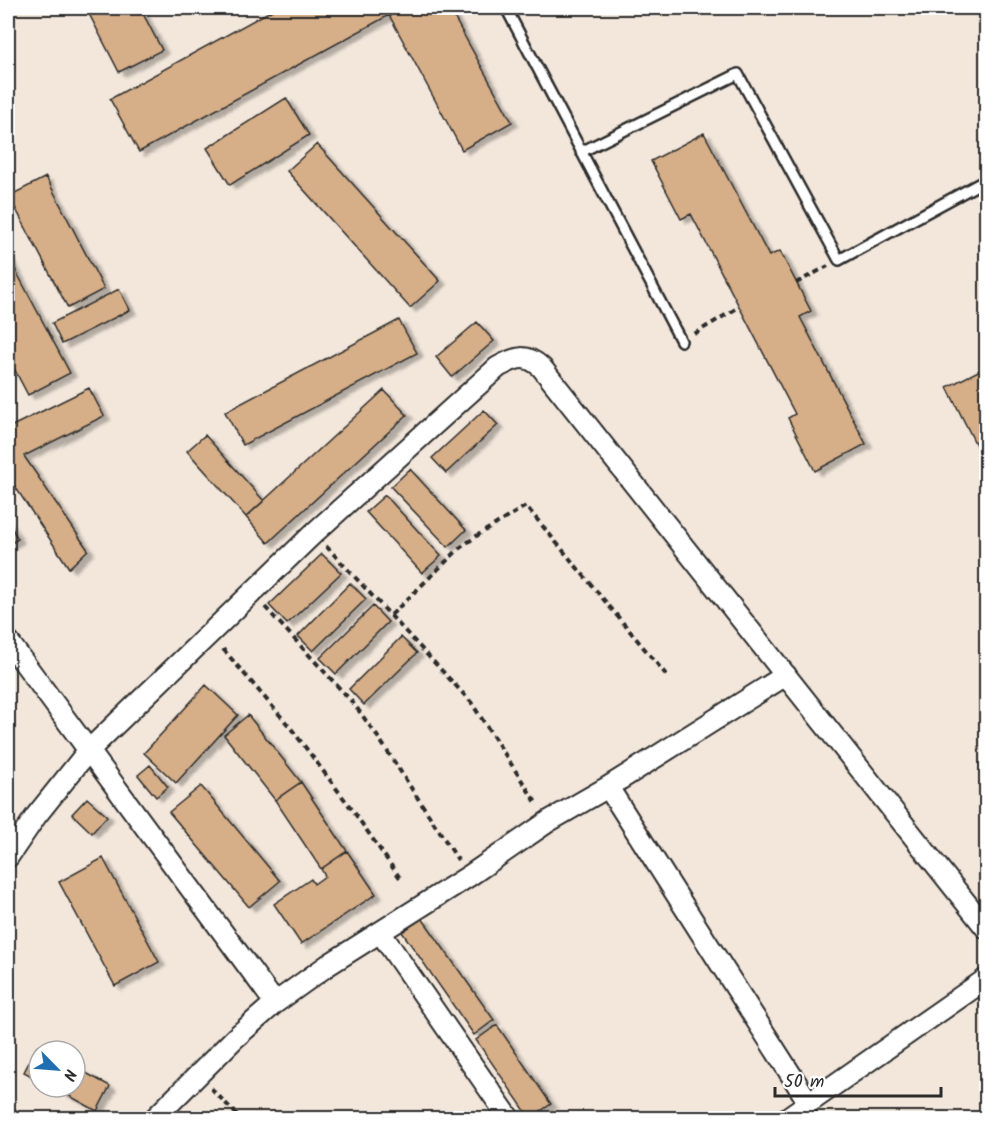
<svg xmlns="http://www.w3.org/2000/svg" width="994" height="1126" viewBox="0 0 994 1126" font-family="Kalam,sans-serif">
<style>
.building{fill:#d6ae87;stroke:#2b2b2b;stroke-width:1.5;filter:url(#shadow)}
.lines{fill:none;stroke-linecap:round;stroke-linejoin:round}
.service-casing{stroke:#2b2b2b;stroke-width:14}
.minor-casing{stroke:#2b2b2b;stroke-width:24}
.path{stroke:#2b2b2b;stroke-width:4;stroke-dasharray:6 4.5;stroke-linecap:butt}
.service{stroke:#fff;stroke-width:9}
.minor{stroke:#fff;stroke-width:20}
</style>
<defs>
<filter id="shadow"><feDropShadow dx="6" dy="4" stdDeviation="1.5" flood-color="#0004"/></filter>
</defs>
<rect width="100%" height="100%" fill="#f3e7db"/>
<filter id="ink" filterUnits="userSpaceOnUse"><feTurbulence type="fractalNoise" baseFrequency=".0167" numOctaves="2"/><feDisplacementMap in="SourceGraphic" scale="12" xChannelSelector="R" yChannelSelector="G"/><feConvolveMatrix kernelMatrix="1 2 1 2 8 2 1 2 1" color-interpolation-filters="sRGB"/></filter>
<g filter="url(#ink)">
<path class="building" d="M 86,8 L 140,8 L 162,50 L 119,72 Z
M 276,8 L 449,8 L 512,122 L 462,150 L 389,15 L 139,152 L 110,99 Z
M 286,98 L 309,135 L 230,185 L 207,148 Z
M 704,133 L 769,256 L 780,251 L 811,311 L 800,317 L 866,444 L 815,471 L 788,418 L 795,414 L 691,214 L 681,219 L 651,161 Z
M 317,144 L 440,281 L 410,308 L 287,171 Z
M 46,177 L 104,289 L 68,308 L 9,196 Z
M 8,256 L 70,373 L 28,395 L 8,357 Z
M 119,289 L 130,310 L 62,344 L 52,323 Z
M 399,320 L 417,353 L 243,445 L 225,412 Z
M 477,322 L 494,341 L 452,377 L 436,357 Z
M 986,367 L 986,465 L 947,387 Z
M 89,388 L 104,416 L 24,456 L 88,550 L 69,568 L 8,476 L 8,428 Z
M 384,390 L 407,415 L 268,543 L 246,517 Z
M 484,410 L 498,425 L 446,473 L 432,458 Z
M 205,435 L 264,501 L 246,517 L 187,451 Z
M 410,469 L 466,530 L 448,547 L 391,487 Z
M 385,495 L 441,556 L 422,573 L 366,512 Z
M 8,522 L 18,539 L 8,545 Z
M 322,554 L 341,573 L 287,624 L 269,605 Z
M 350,583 L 366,599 L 313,651 L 298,636 Z
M 373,606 L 388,622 L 336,674 L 320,658 Z
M 401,637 L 417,653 L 364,705 L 349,689 Z
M 206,685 L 238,715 L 176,783 L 144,753 Z
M 248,715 L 301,782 L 275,800 L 224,735 Z
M 150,765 L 168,787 L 156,797 L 138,775 Z
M 301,782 L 347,851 L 321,869 L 275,800 Z
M 201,786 L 280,881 L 249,907 L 169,812 Z
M 87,798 L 107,816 L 92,833 L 72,814 Z
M 347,851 L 376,894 L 301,944 L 274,904 L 311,879 L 314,884 L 325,876 L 321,869 Z
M 103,858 L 159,962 L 115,986 L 59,882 Z
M 422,918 L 494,1020 L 474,1035 L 402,932 Z
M 497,1025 L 551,1104 L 530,1118 L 476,1040 Z
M 37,1047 L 45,1051 L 39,1051 L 39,1080 L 24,1072 Z
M 75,1067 L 110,1086 L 97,1111 L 53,1087 L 75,1087 Z"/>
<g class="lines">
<g class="service-casing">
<path id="service" d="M 506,8 L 681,341
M 581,152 L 738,74 L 839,260 L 986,180"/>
</g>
<g class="minor-casing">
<path id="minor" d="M 8,641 L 275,1003
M 608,787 L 809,1103
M 8,857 L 36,816 L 88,751 L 314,533 L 498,367 C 517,357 526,353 542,368 L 986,928
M 380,932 L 509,1118
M 155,1118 L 235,1038 L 275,1003 L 328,965 L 469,876 L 549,821 L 608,787 L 786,675
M 787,1118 L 986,979"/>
</g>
<path class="path" d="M 796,283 L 828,266
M 694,334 L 739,307
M 326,546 L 471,702 L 537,804
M 265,607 L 354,704 L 380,740 L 458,860
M 391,615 L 461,547 L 478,535 L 526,506 L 668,677
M 223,649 L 290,727 L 351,808 L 400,878
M 211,1088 L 240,1118"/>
<use href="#service" class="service"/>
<use href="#minor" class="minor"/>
</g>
</g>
<rect width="994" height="1126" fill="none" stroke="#fff" stroke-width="30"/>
<rect x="15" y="15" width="964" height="1096" fill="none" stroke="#2b2b2b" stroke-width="2" filter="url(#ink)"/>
<g transform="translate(57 1069) rotate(115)"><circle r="28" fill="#ffffff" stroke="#aaaaaa" stroke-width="1.5"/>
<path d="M0-4.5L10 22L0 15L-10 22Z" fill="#1f6fb2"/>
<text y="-9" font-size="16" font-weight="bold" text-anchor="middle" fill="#2b2b2b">N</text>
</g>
<path d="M775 1087v9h166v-9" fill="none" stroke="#2b2b2b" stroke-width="3"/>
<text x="784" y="1087" font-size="18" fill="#2b2b2b" stroke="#ffffff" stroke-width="4.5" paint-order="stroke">50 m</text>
</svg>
